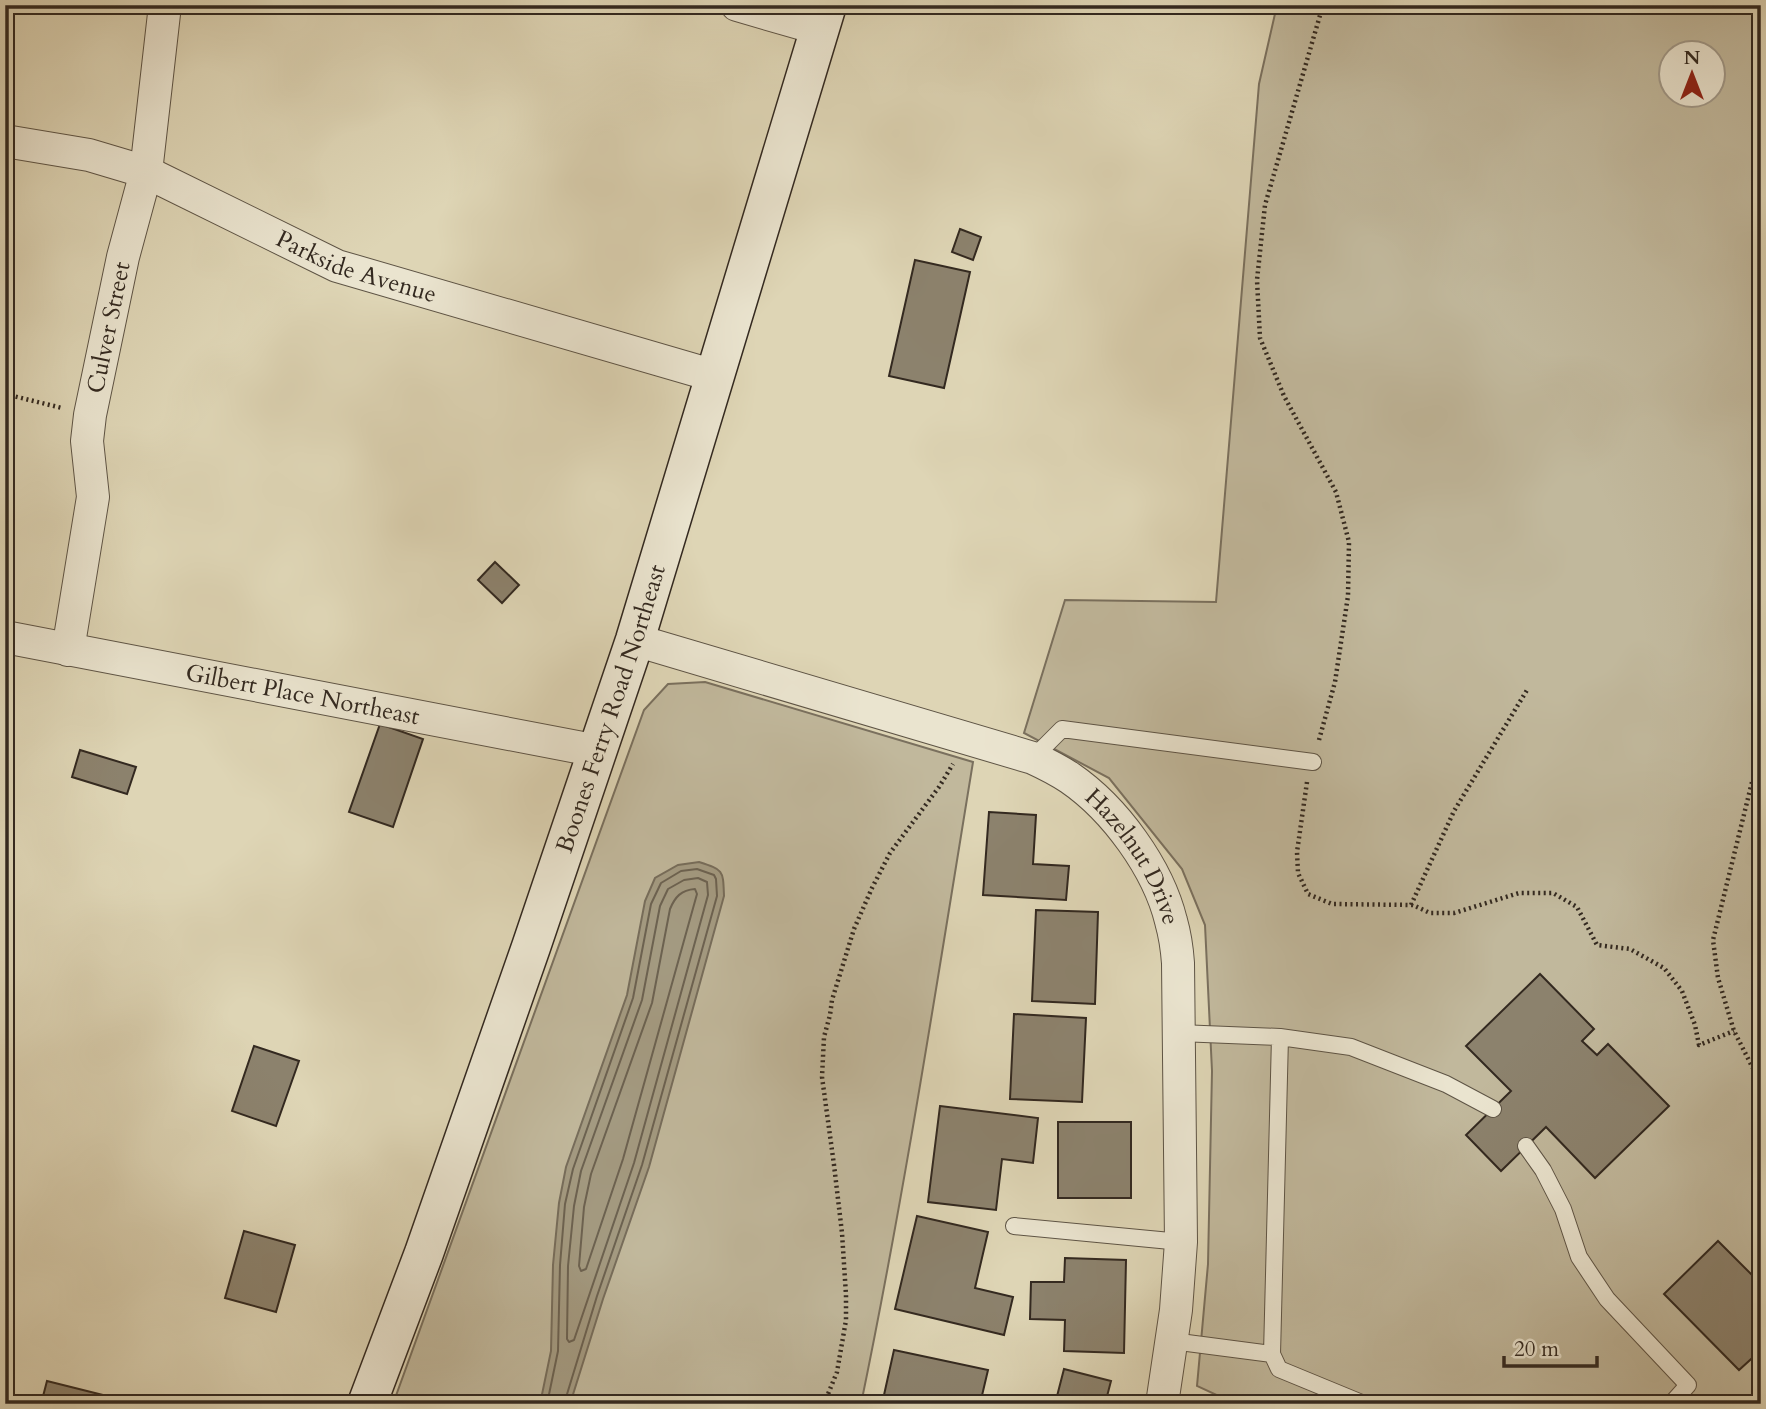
<svg xmlns="http://www.w3.org/2000/svg" width="1766" height="1409" viewBox="0 0 1766 1409" font-family="Cardo,serif">
<style>
.green{fill:#c1b89c;stroke:#7a705e;stroke-width:2;fill-rule:evenodd}
.water{fill:#a49b82;stroke:#776d5b;stroke-width:2}
.lines{fill:none;stroke-linecap:round;stroke-linejoin:round}
.shore{stroke:#6c6251;stroke-width:2}
.building{fill:#8c826d;stroke:#332920;stroke-width:2}
.service-casing{stroke:#5e5445;stroke-width:18}
.minor-casing{stroke:#5e5445;stroke-width:34}
.secondary-casing{stroke:#332920;stroke-width:41}
.path{stroke:#332920;stroke-width:4.5;stroke-dasharray:2 3.5;stroke-linecap:butt}
.service{stroke:#eae4cf;stroke-width:16}
.minor{stroke:#eae4cf;stroke-width:32}
.secondary{stroke:#eae4cf;stroke-width:38}
.labels{text-anchor:middle;stroke-width:6;stroke-linejoin:round;paint-order:stroke}
.street-label{font-size:24px;fill:#332920;stroke:#eae4cf}
</style>
<rect width="100%" height="100%" fill="#ded5b5"/>
<filter id="stains"><feTurbulence type="fractalNoise" baseFrequency=".00286" numOctaves="4"/><feColorMatrix values="0 0 0 0 .2 0 0 0 0 .09 0 0 0 0 .02 0 0 0 .5 -.17"/></filter>
<radialGradient id="worn" r=".72"><stop offset=".6" stop-color="#630" stop-opacity="0"/><stop offset="1" stop-color="#630" stop-opacity=".3"/></radialGradient>
<path class="green" d="M 1277,5 L 1761,5 L 1761,1401 L 1758,1404 L 1236,1404 L 1197,1386 L 1208,1264 L 1212,1071 L 1205,925 L 1182,869 L 1109,778 L 1024,733 L 1065,600 L 1216,602 L 1259,84 ZM 1672,52 L 1714,52 L 1714,94 L 1672,94 Z
M 705,682 L 973,762 C 938,976 905,1191 861,1404 L 393,1404 L 644,710 L 668,684 Z"/>
<path class="water" d="M 699,862 C 724,870 723,870 724,896 L 649,1167 L 603,1299 L 570,1404 L 540,1404 L 551,1351 L 553,1265 L 559,1203 L 566,1167 L 627,995 L 645,901 L 655,878 L 678,865 Z"/>
<g class="lines">
<path class="shore" d="M 698,878 L 707,882 L 708,895 L 634,1163 L 574,1340 L 569,1342 L 567,1339 L 568,1266 L 574,1206 L 581,1171 L 642,1000 L 660,906 L 668,889 L 684,880 Z
M 695,889 L 697,894 L 623,1159 L 586,1269 L 581,1271 L 579,1266 L 584,1207 L 591,1174 L 652,1003 L 670,909 C 675,897 681,890 695,889 Z
M 547,1404 L 558,1351 L 560,1265 L 565,1204 L 573,1169 L 633,998 L 651,904 L 661,883 L 681,871 L 697,869 L 714,875 L 716,879 L 717,896 L 642,1165 L 597,1296 L 564,1404"/>
</g>
<path class="building" d="M 960,229 L 981,237 L 973,260 L 952,252 Z
M 915,260 L 970,272 L 944,388 L 889,376 Z
M 495,562 L 519,585 L 502,603 L 478,580 Z
M 380,724 L 423,739 L 393,827 L 349,812 Z
M 80,750 L 136,767 L 127,794 L 72,777 Z
M 989,812 L 1036,815 L 1033,864 L 1069,866 L 1066,900 L 983,895 Z
M 1036,910 L 1098,912 L 1095,1004 L 1032,1001 Z
M 1540,974 L 1594,1029 L 1582,1041 L 1597,1055 L 1608,1044 L 1669,1106 L 1595,1178 L 1546,1127 L 1501,1171 L 1466,1135 L 1511,1091 L 1466,1046 Z
M 1014,1014 L 1086,1018 L 1082,1102 L 1010,1099 Z
M 254,1046 L 299,1061 L 276,1126 L 232,1111 Z
M 940,1106 L 1038,1118 L 1033,1163 L 1002,1159 L 996,1210 L 928,1202 Z
M 1058,1122 L 1131,1122 L 1131,1198 L 1058,1198 Z
M 917,1216 L 988,1232 L 975,1288 L 1013,1297 L 1004,1335 L 895,1309 Z
M 244,1231 L 295,1245 L 276,1312 L 225,1298 Z
M 1718,1241 L 1761,1284 L 1761,1350 L 1739,1370 L 1664,1294 Z
M 1065,1258 L 1126,1260 L 1124,1353 L 1064,1351 L 1065,1320 L 1030,1319 L 1031,1282 L 1064,1282 Z
M 894,1350 L 988,1370 L 980,1404 L 882,1404 Z
M 1064,1369 L 1111,1381 L 1105,1404 L 1055,1404 Z
M 47,1381 L 119,1399 L 118,1404 L 41,1404 Z"/>
<g class="lines">
<g class="service-casing">
<path id="service" d="M 1033,758 L 1062,729 L 1313,762
M 1179,1033 L 1280,1037 L 1351,1047 L 1446,1084 L 1493,1109
M 1280,1037 L 1272,1354 L 1279,1369 L 1364,1404
M 1526,1146 L 1543,1170 L 1563,1209 L 1579,1257 L 1607,1299 L 1688,1385 L 1671,1404
M 1014,1226 L 1181,1242
M 1172,1341 L 1272,1354"/>
</g>
<g class="minor-casing">
<g id="minor">
<path d="M 737,5 L 820,29"/>
<path id="s1" d="M 5,141 L 89,155 L 146,172 L 337,266 L 715,376"/>
<path id="s2" d="M 5,637 L 598,751"/>
<path id="s3" d="M 635,640 L 1033,758 C 1046,764 1058,770 1070,778 C 1115,809 1158,868 1171,921 C 1175,935 1177,949 1178,963 L 1181,1242 L 1176,1310 L 1162,1404"/>
<path id="s4" d="M 68,650 L 93,497 L 87,441 L 90,415 L 123,257 L 146,172 L 165,5"/>
</g>
</g>
<g class="secondary-casing">
<g id="secondary">
<path id="s5" d="M 367,1404 L 424,1253 L 531,947 L 635,640 L 827,5"/>
</g>
</g>
<path class="path" d="M 5,394 L 62,408
M 1319,740 L 1335,682 L 1348,596 L 1349,542 L 1336,492 L 1284,396 L 1260,338 L 1257,280 L 1265,205 L 1323,5
M 1761,776 L 1752,782 L 1713,940 L 1718,978 L 1734,1031 L 1761,1084
M 1307,782 L 1297,852 L 1298,873 L 1308,894 L 1332,904 L 1413,905 L 1430,913 L 1454,913 L 1519,893 L 1553,893 L 1577,907 L 1597,945 L 1630,949 L 1664,968 L 1682,991 L 1695,1025 L 1699,1045 L 1734,1031
M 1411,905 L 1454,811 L 1527,690
M 824,1404 L 837,1372 L 846,1320 L 846,1295 L 842,1233 L 834,1165 L 822,1077 L 824,1037 L 830,1015 L 832,1000 L 854,929 L 872,888 L 890,853 L 939,787 L 953,764"/>
<use href="#service" class="service"/>
<use href="#minor" class="minor"/>
<use href="#secondary" class="secondary"/>
</g>
<g class="labels">
<g class="street-label">
<text dy="8" stroke="none"><textPath href="#s1" startOffset="376">Parkside Avenue</textPath></text>
<text dy="8" stroke="none"><textPath href="#s4" startOffset="327">Culver Street</textPath></text>
<text dy="8" stroke="none"><textPath href="#s2" startOffset="303">Gilbert Place Northeast</textPath></text>
<text dy="8" stroke="none"><textPath href="#s5" startOffset="737">Boones Ferry Road Northeast</textPath></text>
<text dy="8" stroke="none"><textPath href="#s3" startOffset="560">Hazelnut Drive</textPath></text>
</g>
</g>
<rect width="1766" height="1409" fill="none" stroke="#ded5b5" stroke-width="28"/>
<rect x="7" y="7" width="1752" height="1395" fill="none" stroke="#332920" stroke-width="3.5"/>
<rect x="14" y="14" width="1738" height="1381" fill="none" stroke="#332920" stroke-width="2"/>
<g transform="translate(1692 74)"><circle r="33" fill="#eae4cf" stroke="#a19989" stroke-width="2"/>
<path d="M0-5L12 26L0 18L-12 26Z" fill="#8f2418"/>
<text y="-10" font-size="19" font-weight="bold" text-anchor="middle" fill="#332920">N</text>
</g>
<path d="M1504 1356v10h93v-10" fill="none" stroke="#332920" stroke-width="3.5"/>
<text x="1514" y="1356" font-size="21" fill="#332920" stroke="#eae4cf" stroke-width="5" paint-order="stroke">20 m</text>
<rect width="100%" height="100%" filter="url(#stains)"/>
<rect width="100%" height="100%" fill="url(#worn)"/>
</svg>
